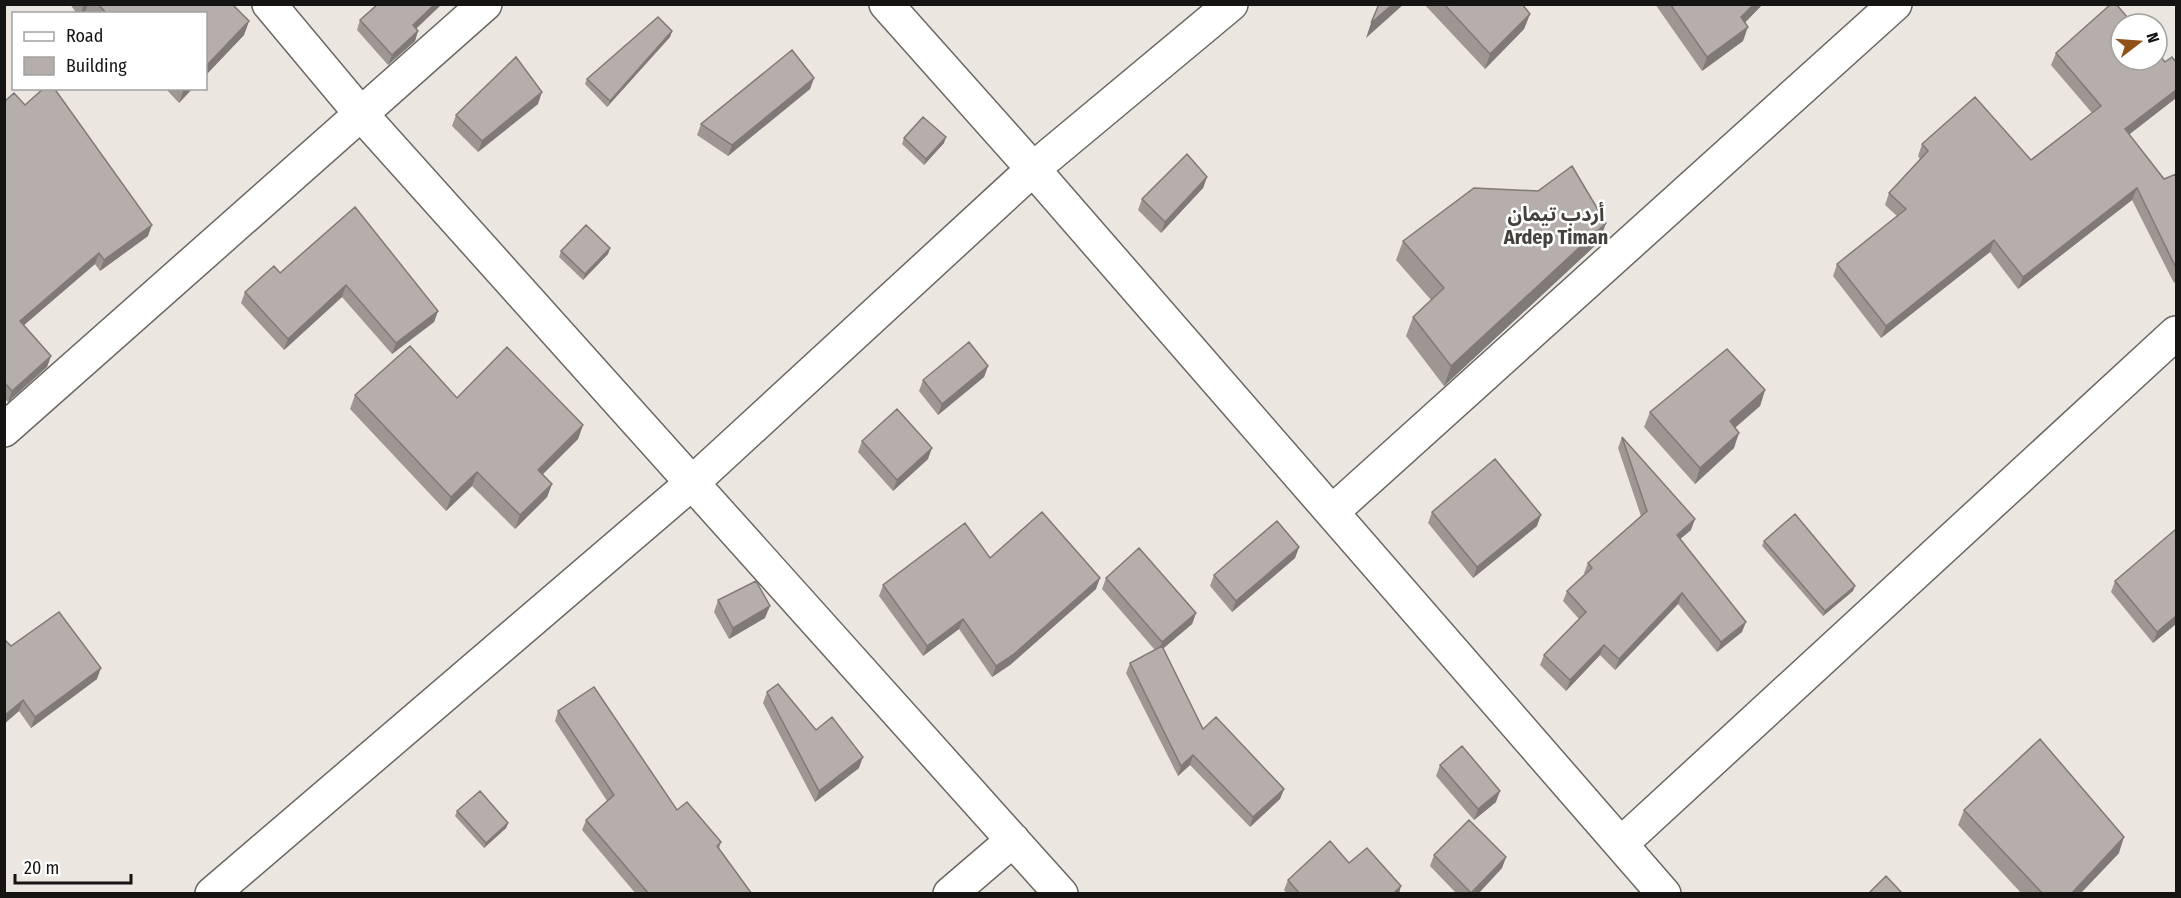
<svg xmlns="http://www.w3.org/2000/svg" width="2181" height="898" viewBox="0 0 2181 898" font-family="'Fira Sans Condensed','Noto Sans Arabic',sans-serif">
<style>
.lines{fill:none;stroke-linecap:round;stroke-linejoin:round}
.street-casing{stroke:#6b6761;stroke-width:36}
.street{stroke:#fff;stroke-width:33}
.wall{fill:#9d9693}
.shaded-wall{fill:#7f7a78}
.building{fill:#b6aeab;stroke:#7f7a78;stroke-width:1.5}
.labels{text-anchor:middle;stroke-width:5;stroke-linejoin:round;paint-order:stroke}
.neighbourhood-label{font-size:20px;font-weight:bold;fill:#44403b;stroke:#fff}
</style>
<rect width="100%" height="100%" fill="#ebe7e0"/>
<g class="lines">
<g class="street-casing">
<path id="street" d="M 269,4 L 361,114 L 1061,894
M 886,4 L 1033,169 L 1664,894
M 4,430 L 485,4
M 1332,512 L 1895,4
M 1622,843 L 2176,333
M 212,894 L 693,482 L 1033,169 L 1231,4
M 950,894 L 1013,840"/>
</g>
<use href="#street" class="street"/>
</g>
<path class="wall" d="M 70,4 L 232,4 L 249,21 L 244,35 L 206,75 L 206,14 L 87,14 L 85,12 L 84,14 L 77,14 Z
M 378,4 L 442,4 L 416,29 L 418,31 L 415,41 L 388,65 L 357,30 L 360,20 Z
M 1424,4 L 1522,4 L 1530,14 L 1524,29 L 1485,69 Z
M 1655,4 L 1763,4 L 1745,22 L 1743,41 L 1702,71 Z
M 672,31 L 670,37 L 607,107 L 585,84 L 587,79 Z
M 2056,53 L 2165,62 L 2176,62 L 2176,98 L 2129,134 L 2164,179 L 2176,176 L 2176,281 L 2174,283 L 2132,200 L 2018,289 L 1990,252 L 1881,338 L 1833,276 L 1837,264 L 1897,216 L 1885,205 L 1889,193 L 1920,159 L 1918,156 L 1922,144 L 2031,160 L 2092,113 L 2051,65 Z
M 814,78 L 810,89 L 728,156 L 697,135 L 701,124 Z
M 165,88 L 193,88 L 179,103 Z
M 4,102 L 148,236 L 100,271 L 95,264 L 24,325 L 51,356 L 47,367 L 8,402 L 4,398 Z
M 538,104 L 478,152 L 452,126 L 456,115 Z
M 904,138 L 944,143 L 924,165 L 902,144 Z
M 1207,177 L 1203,188 L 1161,233 L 1138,210 L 1142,199 Z
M 355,207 L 438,311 L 434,322 L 392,354 L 342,297 L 284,350 L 241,303 L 245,292 L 280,273 Z
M 1606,223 L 1599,242 L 1444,386 L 1406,336 L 1413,317 L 1431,300 L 1396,260 L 1403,241 Z
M 610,248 L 608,254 L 583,280 L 559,257 L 561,251 Z
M 988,366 L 984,377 L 938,415 L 919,391 L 923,380 Z
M 1765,390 L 1760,406 L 1735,428 L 1734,448 L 1695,484 L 1644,427 L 1650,412 Z
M 355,395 L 457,398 L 583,425 L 578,439 L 543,474 L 552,484 L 547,497 L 515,529 L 472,486 L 446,511 L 350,409 Z
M 1622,437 L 1691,530 L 1680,539 L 1742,632 L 1717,652 L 1678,604 L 1615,670 L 1600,655 L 1566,691 L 1540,665 L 1544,655 L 1579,619 L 1563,601 L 1567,591 L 1585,574 L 1584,573 L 1588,563 L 1641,516 L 1618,448 Z
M 862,441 L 928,459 L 893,491 L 858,452 Z
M 1432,512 L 1537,526 L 1473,578 L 1428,523 Z
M 2176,529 L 2176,624 L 2153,643 L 2111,592 L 2115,581 Z
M 1764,541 L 1853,591 L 1823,616 L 1762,546 Z
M 1299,547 L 1295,558 L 1232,612 L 1210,586 L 1214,575 Z
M 990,558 L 1096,589 L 1010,665 L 992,677 L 959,629 L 923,656 L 879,596 L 883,585 Z
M 1106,578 L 1196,613 L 1192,624 L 1163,648 L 1203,729 L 1284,789 L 1280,799 L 1250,827 L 1190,765 L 1178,776 L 1126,673 L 1130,663 L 1155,650 L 1102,589 Z
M 718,600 L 765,618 L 729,639 L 714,612 Z
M 4,639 L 11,646 L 97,679 L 31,728 L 19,711 L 4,724 Z
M 767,692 L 816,730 L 859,768 L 815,802 L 763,703 Z
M 558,711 L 677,810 L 721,842 L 719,849 L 752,894 L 636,894 L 582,830 L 586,820 L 607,801 L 555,721 Z
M 1440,765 L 1496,802 L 1474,820 L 1436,776 Z
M 1964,810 L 2119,853 L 2080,894 L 2022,894 L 1958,825 Z
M 457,811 L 508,823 L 506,828 L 484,848 L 455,816 Z
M 1434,855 L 1506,857 L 1502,868 L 1478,894 L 1457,894 L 1430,866 Z
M 1349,863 L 1399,894 L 1287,894 L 1284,890 L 1288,880 Z"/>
<path class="shaded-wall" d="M 84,4 L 88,4 L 85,12 L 84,14 L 81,14 Z
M 435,4 L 442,4 L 409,35 L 413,25 Z
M 1393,4 L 1404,4 L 1366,38 L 1371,23 Z
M 1754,4 L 1763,4 L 1736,32 L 1741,17 Z
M 1530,14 L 1524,29 L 1485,69 L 1490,54 Z
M 249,21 L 244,35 L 206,75 L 206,66 Z
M 1748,27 L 1743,41 L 1702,71 L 1707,57 Z
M 418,31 L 415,41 L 388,65 L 392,55 Z
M 672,31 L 670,37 L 607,107 L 610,101 Z
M 814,78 L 810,89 L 728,156 L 732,145 Z
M 184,88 L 193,88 L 179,103 Z
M 2176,90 L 2176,98 L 2121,141 L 2125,129 Z
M 542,92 L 538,104 L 478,152 L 482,141 Z
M 946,137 L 944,143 L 924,165 L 926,159 Z
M 1207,177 L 1203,188 L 1161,233 L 1165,222 Z
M 2137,188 L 2132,200 L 2018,289 L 2023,277 Z
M 1606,223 L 1599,242 L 1444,386 L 1451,366 Z
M 152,225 L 148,236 L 100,271 L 104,260 Z
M 1994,240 L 1990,252 L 1881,338 L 1886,326 Z
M 610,248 L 608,254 L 583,280 L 585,274 Z
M 99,253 L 95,264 L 16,332 L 20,321 Z
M 346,285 L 342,297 L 284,350 L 288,339 Z
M 438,311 L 434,322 L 392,354 L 396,343 Z
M 51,356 L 47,367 L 8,402 L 12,391 Z
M 988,366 L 984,377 L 938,415 L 942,404 Z
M 1765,390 L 1760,406 L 1724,437 L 1730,421 Z
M 583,425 L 578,439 L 533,484 L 538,470 Z
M 1739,433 L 1734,448 L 1695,484 L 1700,468 Z
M 932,448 L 928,459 L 893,491 L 897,480 Z
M 477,472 L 472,486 L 446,511 L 451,497 Z
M 552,484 L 547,497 L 515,529 L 520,515 Z
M 1541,515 L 1537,526 L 1473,578 L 1477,567 Z
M 1695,519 L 1691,530 L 1673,545 L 1677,535 Z
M 1299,547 L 1295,558 L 1232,612 L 1236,601 Z
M 1100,578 L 1096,589 L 1010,665 L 992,677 L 996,666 Z
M 1855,586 L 1853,591 L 1823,616 L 1825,611 Z
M 1682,593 L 1678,604 L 1615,670 L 1619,659 Z
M 770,606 L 765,618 L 729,639 L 733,628 Z
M 1196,613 L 1192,624 L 1158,653 L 1162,642 Z
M 2176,616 L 2176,624 L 2153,643 L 2157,632 Z
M 963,619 L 959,629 L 923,656 L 927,646 Z
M 1746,622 L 1742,632 L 1717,652 L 1721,642 Z
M 1604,645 L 1600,655 L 1566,691 L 1570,680 Z
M 101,668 L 97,679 L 31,728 L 35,717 Z
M 23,700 L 19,711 L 4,724 L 4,716 Z
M 1193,755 L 1190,765 L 1178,776 L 1181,766 Z
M 863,757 L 859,768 L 815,802 L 819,791 Z
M 1284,789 L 1280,799 L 1250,827 L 1253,817 Z
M 1500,791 L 1496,802 L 1474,820 L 1478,809 Z
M 508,823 L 506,828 L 484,848 L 486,843 Z
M 2124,837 L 2119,853 L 2080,894 L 2071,894 Z
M 1506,857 L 1502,868 L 1478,894 L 1471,894 Z
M 1401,886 L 1399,894 L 1393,894 Z"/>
<path class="building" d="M 98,4 L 232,4 L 249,21 L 206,66 L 206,14 L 107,14 Z
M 378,4 L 435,4 L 413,25 L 418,31 L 392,55 L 360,20 Z
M 1379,4 L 1393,4 L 1371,23 Z
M 1444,4 L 1522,4 L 1530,14 L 1490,54 Z
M 1670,4 L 1754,4 L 1741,17 L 1748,27 L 1707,57 Z
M 2111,4 L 2116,4 L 2133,24 L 2121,24 L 2121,60 L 2157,60 L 2157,52 L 2165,62 L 2172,57 L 2176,62 L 2176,90 L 2125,129 L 2164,179 L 2176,174 L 2176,268 L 2137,188 L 2023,277 L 1994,240 L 1886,326 L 1837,264 L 1906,209 L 1889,193 L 1928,151 L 1922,144 L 1975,97 L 2031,160 L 2101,106 L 2056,53 Z
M 658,17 L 672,31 L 610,101 L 587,79 Z
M 792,50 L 814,78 L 732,145 L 701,124 Z
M 516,57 L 542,92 L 482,141 L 456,115 Z
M 44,88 L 54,88 L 152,225 L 104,260 L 99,253 L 20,321 L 51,356 L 12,391 L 4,382 L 4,102 L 14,93 L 25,105 Z
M 923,117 L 946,137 L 926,159 L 904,138 Z
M 1187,154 L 1207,177 L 1165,222 L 1142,199 Z
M 1572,166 L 1606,223 L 1451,366 L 1413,317 L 1444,288 L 1403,241 L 1474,188 L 1538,191 Z
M 355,207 L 438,311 L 396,343 L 346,285 L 288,339 L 245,292 L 274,266 L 280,273 Z
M 586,225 L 610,248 L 585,274 L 561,251 Z
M 969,342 L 988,366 L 942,404 L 923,380 Z
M 410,346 L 457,398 L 507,347 L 583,425 L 538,470 L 552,484 L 520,515 L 477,472 L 451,497 L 355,395 Z
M 1727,349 L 1765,390 L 1730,421 L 1739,433 L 1700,468 L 1650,412 Z
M 897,409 L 932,448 L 897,480 L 862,441 Z
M 1622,437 L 1695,519 L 1677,535 L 1746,622 L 1721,642 L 1682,593 L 1619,659 L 1604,645 L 1570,680 L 1544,655 L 1586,612 L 1567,591 L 1592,568 L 1588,563 L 1647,511 Z
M 1495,459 L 1541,515 L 1477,567 L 1432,512 Z
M 1042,512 L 1100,578 L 1014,654 L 996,666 L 963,619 L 927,646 L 883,585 L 965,523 L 990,558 Z
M 1795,514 L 1855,586 L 1825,611 L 1764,541 Z
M 1277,521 L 1299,547 L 1236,601 L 1214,575 Z
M 2176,529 L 2176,616 L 2157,632 L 2115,581 Z
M 1139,548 L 1196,613 L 1162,642 L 1106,578 Z
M 756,581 L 770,606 L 733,628 L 718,600 Z
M 59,612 L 101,668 L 35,717 L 23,700 L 4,716 L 4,639 L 11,646 Z
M 1162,646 L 1203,729 L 1216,717 L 1284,789 L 1253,817 L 1193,755 L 1181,766 L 1130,663 Z
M 778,684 L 816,730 L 832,717 L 863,757 L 819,791 L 767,692 Z
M 594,687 L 677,810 L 687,802 L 721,842 L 717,846 L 752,894 L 649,894 L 586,820 L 614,795 L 558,711 Z
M 2040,739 L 2124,837 L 2071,894 L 2043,894 L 1964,810 Z
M 1462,746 L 1500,791 L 1478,809 L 1440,765 Z
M 480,791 L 508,823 L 486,843 L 457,811 Z
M 1469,820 L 1506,857 L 1471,893 L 1434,855 Z
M 1330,841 L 1349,863 L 1367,848 L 1401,886 L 1393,894 L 1300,894 L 1288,880 Z
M 1886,876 L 1903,894 L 1868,894 Z"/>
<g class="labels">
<g class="neighbourhood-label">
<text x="1556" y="221">أردب تيمان<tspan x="1556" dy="23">Ardep Timan</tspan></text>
</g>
</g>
<rect width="2181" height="898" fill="none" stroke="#151412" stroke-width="12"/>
<rect x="12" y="12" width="195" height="78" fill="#ffffff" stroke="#a1a1a0" stroke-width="1.5"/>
<rect x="24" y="32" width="30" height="9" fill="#ffffff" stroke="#a1a1a0" stroke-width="1.5"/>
<text x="66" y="42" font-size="18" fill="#151412">Road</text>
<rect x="24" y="57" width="30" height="18" fill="#b6aeab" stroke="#a1a1a0" stroke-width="1.5"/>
<text x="66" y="72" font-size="18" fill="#151412">Building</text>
<g transform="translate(2139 42) rotate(73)"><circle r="28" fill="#ffffff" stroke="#a1a1a0" stroke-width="1.5"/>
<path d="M0-4.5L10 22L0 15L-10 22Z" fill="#905118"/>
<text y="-9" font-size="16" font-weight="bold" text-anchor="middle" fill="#151412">N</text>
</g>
<path d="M15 874v9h116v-9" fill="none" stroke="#151412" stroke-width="3"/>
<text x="24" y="874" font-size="18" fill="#151412" stroke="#ffffff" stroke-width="4.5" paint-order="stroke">20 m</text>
</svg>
